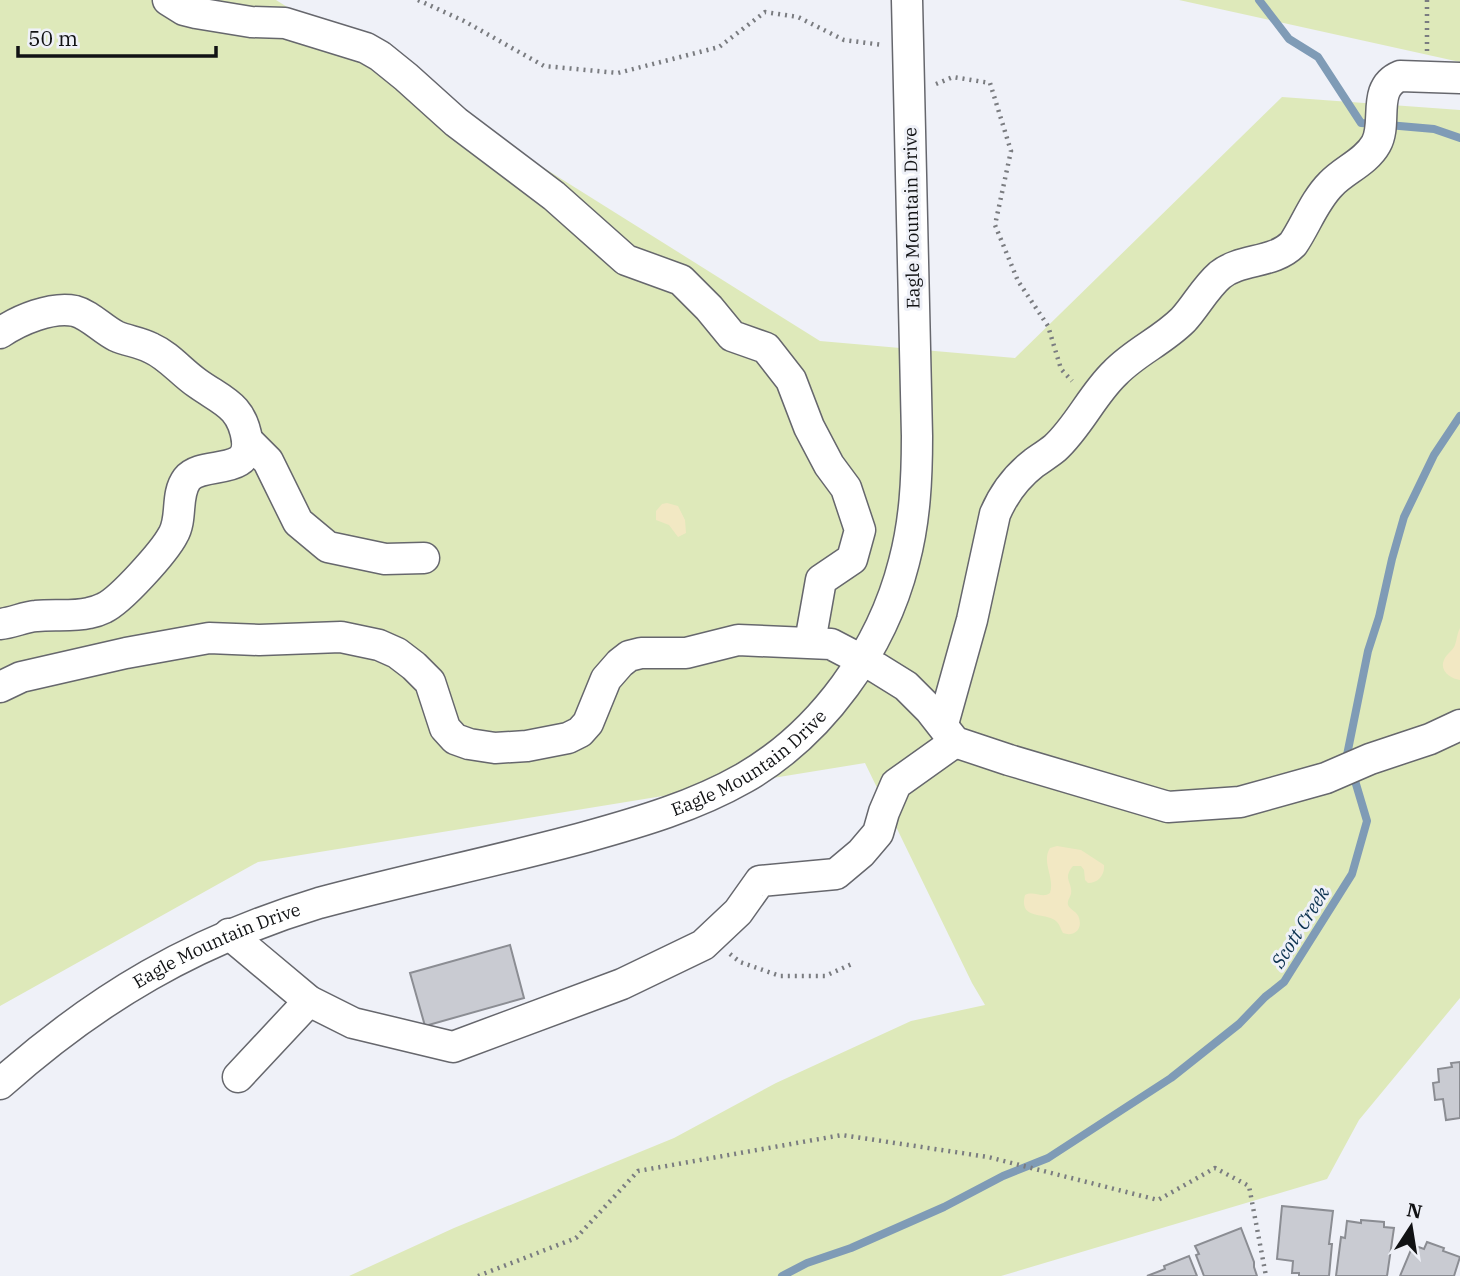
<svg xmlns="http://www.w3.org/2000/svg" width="1460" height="1276" viewBox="0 0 1460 1276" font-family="'IBM Plex Serif',serif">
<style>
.green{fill:#dee9ba}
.sand{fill:#f2e8c3}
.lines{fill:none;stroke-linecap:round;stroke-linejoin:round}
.stream{stroke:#7f9bb6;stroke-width:8}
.building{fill:#c9cbd2;stroke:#8b8d93;stroke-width:2}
.minor-casing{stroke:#66676d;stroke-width:33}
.path{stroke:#7a7c80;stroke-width:4.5;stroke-dasharray:2 5;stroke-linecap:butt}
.minor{stroke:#fff;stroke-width:30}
.labels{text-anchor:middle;stroke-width:6;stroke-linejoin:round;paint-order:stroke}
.street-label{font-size:18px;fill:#111214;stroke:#eff1f8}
.water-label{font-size:19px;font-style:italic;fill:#0b314f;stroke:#eff1f8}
</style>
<rect width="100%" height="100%" fill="#eff1f8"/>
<path class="green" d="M 0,0 L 276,0 L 820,341 L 1015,358 L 1282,97 L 1460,110 L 1460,998 L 1359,1120 L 1327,1179 L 1001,1276 L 349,1276 L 454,1228 L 674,1138 L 776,1083 L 911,1021 L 985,1005 L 972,983 L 865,763 L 258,862 L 0,1006 Z
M 1179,0 L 1460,0 L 1460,62 Z"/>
<path class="sand" d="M 667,503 L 678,506 L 685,520 L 686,533 L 678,537 L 669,525 L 656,520 L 656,511 L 662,504 Z
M 1460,628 L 1460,680 C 1451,679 1439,671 1444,660 C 1446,654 1453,651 1455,645 C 1457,639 1457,634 1460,628 Z
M 1057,846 L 1081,850 L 1104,865 C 1105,875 1098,883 1088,883 L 1085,880 L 1084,870 L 1081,866 L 1073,866 C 1062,879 1073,882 1071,894 C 1070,898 1067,900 1068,905 C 1070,910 1078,912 1079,918 C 1083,930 1073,937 1063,933 C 1061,930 1060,925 1057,922 C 1047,911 1018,922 1025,895 C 1034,890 1042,899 1050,893 C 1055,877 1041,862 1050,848 Z"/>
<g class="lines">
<path class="stream" d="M 1259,0 L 1289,39 L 1318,57 L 1361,123 L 1375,124
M 1388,125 L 1434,129 L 1460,138
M 1349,762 L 1347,755 L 1368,651 L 1379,617 L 1392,559 L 1404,517 L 1434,455 L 1460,416
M 782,1276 L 807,1263 L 851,1248 L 944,1207 L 1003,1176 L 1048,1158 L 1171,1078 L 1239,1024 L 1265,997 L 1284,982 L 1352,874 L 1367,821 L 1353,774"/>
</g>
<path class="building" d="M 510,945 L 524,998 L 425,1026 L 410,973 Z
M 1460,1062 L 1460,1118 L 1446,1120 L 1443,1099 L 1435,1100 L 1433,1083 L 1439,1082 L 1438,1069 L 1452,1067 L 1451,1063 Z
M 1282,1206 L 1333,1211 L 1329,1244 L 1332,1244 L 1329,1276 L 1299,1276 L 1299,1273 L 1292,1273 L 1293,1261 L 1277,1259 Z
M 1361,1220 L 1384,1222 L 1384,1227 L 1394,1228 L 1387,1276 L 1336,1276 L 1341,1237 L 1345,1238 L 1347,1221 L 1361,1223 Z
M 1241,1228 L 1254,1262 L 1254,1267 L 1257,1276 L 1204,1276 L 1196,1255 L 1199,1254 L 1195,1246 Z
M 1427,1242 L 1444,1248 L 1443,1251 L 1460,1257 L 1454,1276 L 1400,1276 L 1413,1245 L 1424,1249 Z
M 1189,1256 L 1197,1276 L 1147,1276 L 1165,1269 L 1164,1266 Z"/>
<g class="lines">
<g class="minor-casing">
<g id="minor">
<path d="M 168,0 L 184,10 L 196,13 L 251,22 L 285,23 L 366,48 L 380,56 L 406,77 L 456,122 L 554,196 L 626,260 L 681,280 L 709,308 L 732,336 L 766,348 L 791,380 L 809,427 L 829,465 L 846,488 L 860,530 L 852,559 L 821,580 L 810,642"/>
<path d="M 0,333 C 19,320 52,306 75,311 C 90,315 102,329 116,336 C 127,341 140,342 151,348 C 169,356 181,372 197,383 C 222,401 242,405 247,440 C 251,477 202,460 187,479 C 175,495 183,518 173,535 C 164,552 121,600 104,608 C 100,610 94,612 89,613 C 72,617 53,614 36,616 C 24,617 12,623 0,624"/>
<path d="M 247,440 L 268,461 L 298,522 L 328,547 L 385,559 L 424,558"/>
<path d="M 0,687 L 21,677 L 126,653 L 209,638 L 259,640 L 341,637 L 379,645 L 397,653 L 414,666 L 430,682 L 445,728 L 455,739 L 469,744 L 495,748 L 527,746 L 568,738 L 580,732 L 588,723 L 606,679 L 620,663 L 629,656 L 641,653 L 686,653 L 738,640 L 831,644 L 877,668 L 906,686 L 930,710 L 955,742 L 1009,760 L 1168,807 L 1240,802 L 1326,778 L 1370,759 L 1430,739 L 1460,725"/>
<path d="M 943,724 L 972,620 L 995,514 C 1004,493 1016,477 1034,463 C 1041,458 1049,453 1055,448 C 1079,426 1092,395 1115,373 C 1135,352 1162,341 1183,320 C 1196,306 1205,288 1220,275 C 1241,258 1273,264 1293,244 C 1306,225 1314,201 1331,184 C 1344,170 1366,162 1376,144 C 1388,123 1371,88 1400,76 L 1460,78"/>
<path d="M 229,934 L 309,1001 L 353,1023 L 453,1047 L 622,984 L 703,945 L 738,912 L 760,881 L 836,874 L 861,853 L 878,833 L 884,812 L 896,784 L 955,742"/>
<path d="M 238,1077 L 309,1001"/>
<path id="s1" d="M 0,1084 C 98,997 194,941 319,903 C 408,879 498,861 586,837 C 640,822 695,806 744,778 C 822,733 882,649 904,562 C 915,521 917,479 917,436 L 907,0"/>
</g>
</g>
<path class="path" d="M 418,0 L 464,21 L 544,66 L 618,73 L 719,47 L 765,12 L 798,17 L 844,40 L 883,45
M 1427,0 L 1427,52
M 936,84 L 953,77 L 990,83 L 1011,151 L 995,225 L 1018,281 L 1048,326 L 1061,369 L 1072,381
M 730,954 L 740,962 L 780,976 L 825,976 L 854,963
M 478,1276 L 576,1238 L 638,1171 L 842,1135 L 988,1157 L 1158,1200 L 1215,1168 L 1249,1186 L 1266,1276"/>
<use href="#minor" class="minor"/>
</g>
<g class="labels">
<g class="street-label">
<text transform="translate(912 218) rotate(-91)" y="6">Eagle Mountain Drive</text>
<text dy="6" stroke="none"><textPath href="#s1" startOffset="826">Eagle Mountain Drive</textPath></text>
<text dy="6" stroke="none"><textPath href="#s1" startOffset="259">Eagle Mountain Drive</textPath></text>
</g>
<g class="water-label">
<text transform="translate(1300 927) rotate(-58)" y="7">Scott Creek</text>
</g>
</g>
<g transform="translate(1411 1227) rotate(12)" stroke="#eff1f8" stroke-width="5" paint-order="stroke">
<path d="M0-5L12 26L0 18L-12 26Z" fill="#111214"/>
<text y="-10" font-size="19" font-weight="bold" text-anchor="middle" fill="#111214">N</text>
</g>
<path d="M18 46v10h198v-10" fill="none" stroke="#111214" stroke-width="3.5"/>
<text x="28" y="46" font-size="21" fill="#111214" stroke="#eff1f8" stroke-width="5" paint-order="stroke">50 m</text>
</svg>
